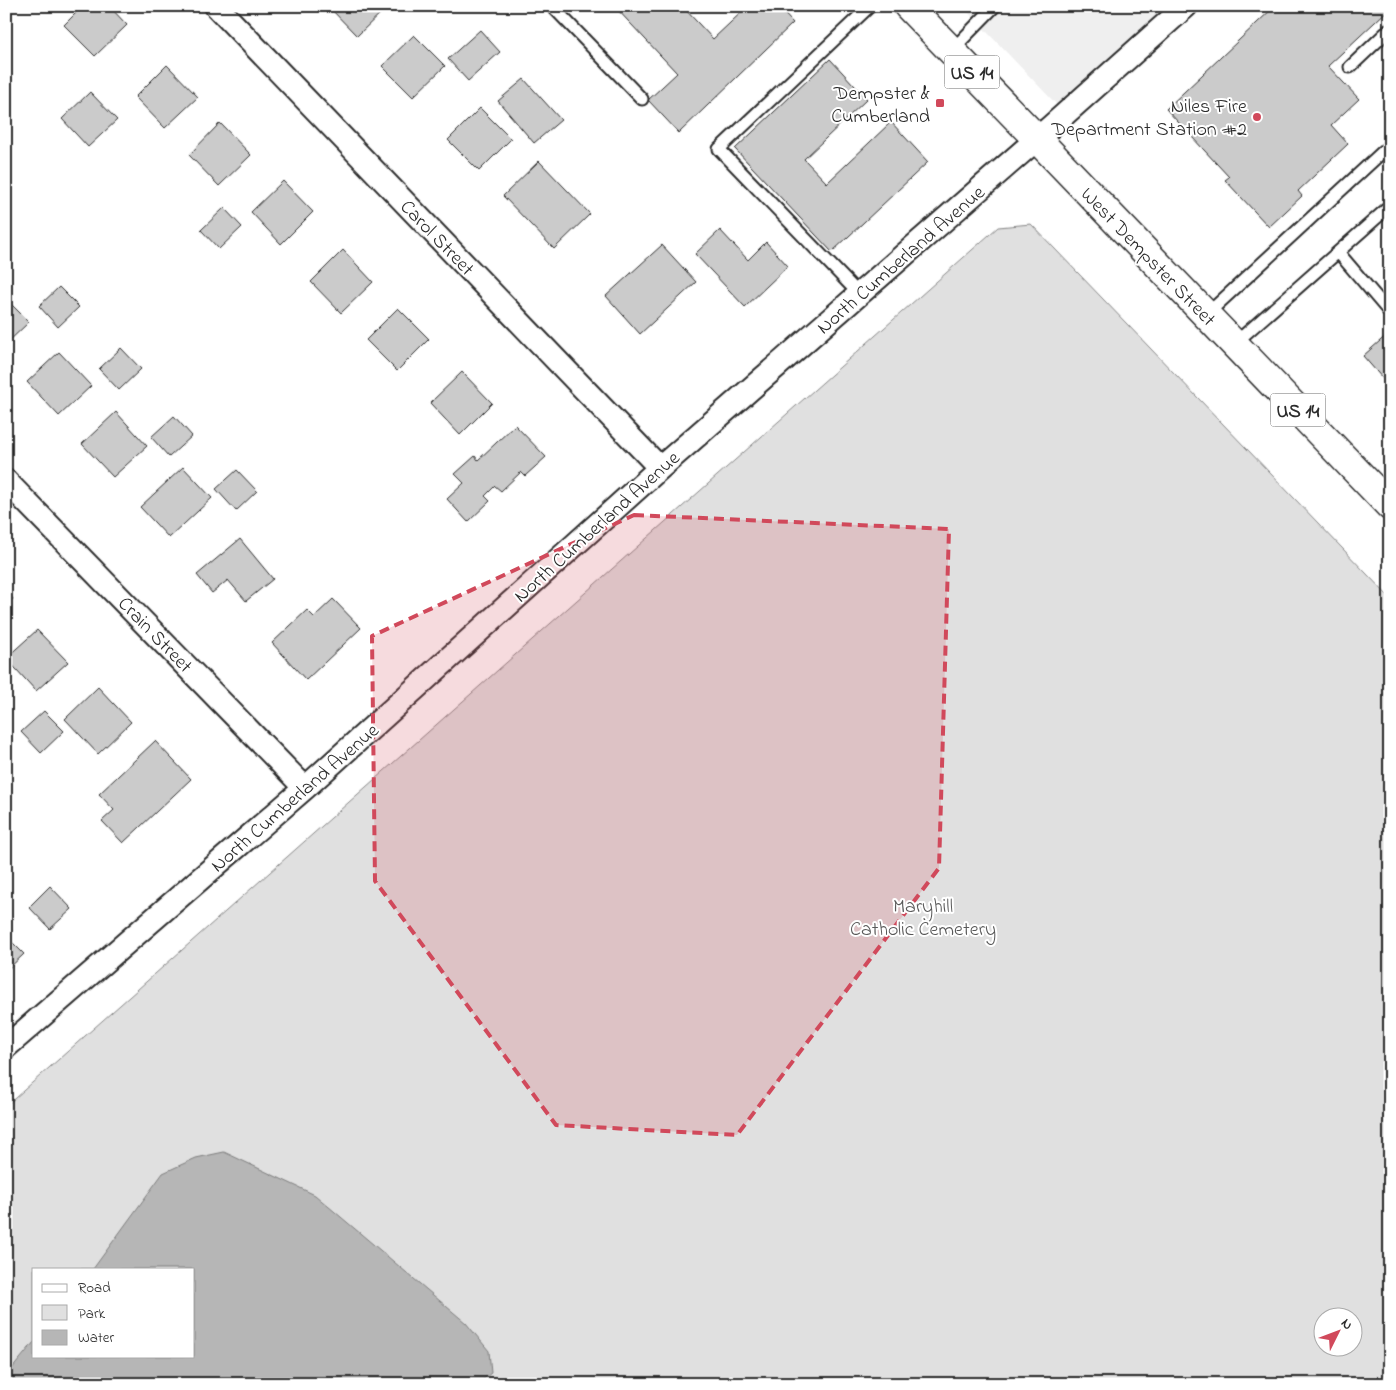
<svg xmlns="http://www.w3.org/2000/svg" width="1396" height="1390" viewBox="0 0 1396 1390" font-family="'Indie Flower',sans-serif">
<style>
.built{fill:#efefef}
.green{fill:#e0e0e0;stroke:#868686;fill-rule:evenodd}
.water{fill:#b6b6b6;stroke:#7e7e7e}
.building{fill:#cbcbcb;stroke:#2b2b2b}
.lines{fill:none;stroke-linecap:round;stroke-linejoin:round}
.lane-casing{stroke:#2b2b2b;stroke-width:15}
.street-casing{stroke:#2b2b2b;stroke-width:26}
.primary-casing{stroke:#2b2b2b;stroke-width:31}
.lane{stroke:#fff;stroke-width:11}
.street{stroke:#fff;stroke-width:22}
.primary{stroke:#fff;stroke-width:28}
.marked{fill:#d1495b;fill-opacity:0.2;stroke:#d1495b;stroke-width:4;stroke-dasharray:10 6;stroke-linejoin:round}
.poi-dot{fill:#d1495b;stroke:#fff;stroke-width:2}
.labels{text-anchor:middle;stroke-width:4;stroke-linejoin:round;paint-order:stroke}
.shield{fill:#fff;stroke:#6b6b6b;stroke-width:1}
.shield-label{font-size:19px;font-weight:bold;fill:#2b2b2b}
.poi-label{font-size:20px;fill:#2b2b2b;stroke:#fff;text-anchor:end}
.street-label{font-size:20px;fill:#2b2b2b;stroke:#fff}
.park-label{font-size:20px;fill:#585858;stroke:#fff}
</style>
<rect width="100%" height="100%" fill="#fff"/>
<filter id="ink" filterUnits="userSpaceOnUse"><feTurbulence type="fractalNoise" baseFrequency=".02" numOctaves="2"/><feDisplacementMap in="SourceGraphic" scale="10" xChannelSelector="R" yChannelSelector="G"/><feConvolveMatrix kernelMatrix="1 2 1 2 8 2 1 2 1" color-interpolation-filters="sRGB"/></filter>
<g filter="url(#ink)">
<path class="built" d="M 962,6 L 1178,6 L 1060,108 Z"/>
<path class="green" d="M 1031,224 L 1390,598 L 1390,1384 L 6,1384 L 6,1106 L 998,227 ZM 34,1269 L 194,1269 L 194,1356 L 34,1356 ZM 1324,1318 L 1354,1318 L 1354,1348 L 1324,1348 Z"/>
<path class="water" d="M 224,1152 L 315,1195 L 466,1323 L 489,1351 L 491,1373 L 477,1384 L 6,1384 L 6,1376 L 34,1342 L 34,1356 L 194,1356 L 194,1269 L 93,1269 L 163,1173 L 196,1158 Z"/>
<path class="building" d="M 83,6 L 109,6 L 127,25 L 95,56 L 64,25 Z
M 328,6 L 388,6 L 357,36 Z
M 614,6 L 682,6 L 713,39 L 748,6 L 777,6 L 793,23 L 679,133 L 648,100 L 677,73 Z
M 1275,6 L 1390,6 L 1390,8 L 1328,66 L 1359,99 L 1331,125 L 1348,144 L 1298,191 L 1302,196 L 1269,227 L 1225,180 L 1229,177 L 1166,109 Z
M 480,30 L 500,52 L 468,81 L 448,59 Z
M 414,35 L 445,66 L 413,97 L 382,66 Z
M 830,59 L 867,99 L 804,159 L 827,183 L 891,122 L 928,162 L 832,252 L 735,149 Z
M 167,65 L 198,97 L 165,128 L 135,97 Z
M 524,79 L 561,120 L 534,143 L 498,101 Z
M 90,92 L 117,120 L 88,147 L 62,119 Z
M 480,108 L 511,139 L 479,171 L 448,140 Z
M 220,123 L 251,155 L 219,186 L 189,155 Z
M 539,161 L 590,214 L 554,249 L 503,196 Z
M 283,181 L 313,212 L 281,244 L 251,212 Z
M 224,208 L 242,227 L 219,249 L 201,230 Z
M 720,230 L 748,260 L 766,242 L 788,266 L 745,307 L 695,254 Z
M 662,245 L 696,282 L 640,334 L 606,296 Z
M 343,250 L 373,282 L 341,313 L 311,282 Z
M 59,287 L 79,307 L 58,327 L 39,306 Z
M 6,299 L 29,322 L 6,344 Z
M 398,308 L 429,339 L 397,371 L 366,340 Z
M 1389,333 L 1390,334 L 1390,387 L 1363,356 Z
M 121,348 L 141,369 L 119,390 L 99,369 Z
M 59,352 L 91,386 L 59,416 L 27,382 Z
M 462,372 L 492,403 L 460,435 L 430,403 Z
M 116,412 L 147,446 L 113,477 L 82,444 Z
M 174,416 L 192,436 L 169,457 L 151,437 Z
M 515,425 L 546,457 L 525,476 L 521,472 L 501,491 L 495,486 L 485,496 L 490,501 L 468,522 L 447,499 L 464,483 L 455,474 L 475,456 L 478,460 Z
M 183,467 L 212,498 L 169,538 L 140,507 Z
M 237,470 L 257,491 L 236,511 L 216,489 Z
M 240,539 L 273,579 L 246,601 L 228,580 L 212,593 L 197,575 Z
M 6,591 L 13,599 L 6,605 Z
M 333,599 L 361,628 L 306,680 L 272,643 L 307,610 L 314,617 Z
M 37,630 L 68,662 L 36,691 L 6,658 Z
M 98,687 L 131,722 L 98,754 L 65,719 Z
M 44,711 L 64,731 L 41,753 L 21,732 Z
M 155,741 L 191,779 L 123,843 L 102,821 L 114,810 L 99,794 Z
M 50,886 L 72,909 L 50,929 L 29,907 Z
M 6,936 L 24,954 L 6,971 Z"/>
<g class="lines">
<g class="lane-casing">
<path id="lane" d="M 552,6 L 642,99
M 951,51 L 995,6
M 1350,67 L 1390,29
M 1338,252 L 1390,313
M 859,294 L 719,149 L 870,6
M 1206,315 L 1390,145
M 1234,344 L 1390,206"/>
</g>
<g class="street-casing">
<path id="street" d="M 216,6 L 660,468
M 6,481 L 305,788
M 6,1047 L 305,788 L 660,468 L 1037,139 L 1186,6"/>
</g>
<g class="primary-casing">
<path id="primary" d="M 908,6 L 1037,139 L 1390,506"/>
</g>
<use href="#lane" class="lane"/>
<use href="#street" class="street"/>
<use href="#primary" class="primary"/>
</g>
</g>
<path class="marked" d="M 634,515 L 949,529 L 939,868 L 737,1135 L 556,1125 L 375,881 L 372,636 Z"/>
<g class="poi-dot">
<rect x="935" y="98" width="10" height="10" rx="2.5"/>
<circle cx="1257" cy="117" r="5"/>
</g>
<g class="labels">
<g class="shield">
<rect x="944.5" y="55.5" width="55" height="33" rx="4"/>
<rect x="1270.5" y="393.5" width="55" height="33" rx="4"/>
</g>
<g class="shield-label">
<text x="972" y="79">US 14</text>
<text x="1298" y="417">US 14</text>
</g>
<g class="poi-label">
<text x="930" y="99">Dempster &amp;<tspan x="930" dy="23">Cumberland</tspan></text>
<text x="1247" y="112">Niles Fire<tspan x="1247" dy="23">Department Station #2</tspan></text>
</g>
<g class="street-label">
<text transform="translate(438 237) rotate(46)" y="7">Carol Street</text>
<text transform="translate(1149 256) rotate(46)" y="7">West Dempster Street</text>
<text transform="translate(900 259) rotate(-41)" y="7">North Cumberland Avenue</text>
<text transform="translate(596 526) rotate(-42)" y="7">North Cumberland Avenue</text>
<text transform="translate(156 634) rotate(46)" y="7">Crain Street</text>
<text transform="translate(294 797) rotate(-41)" y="7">North Cumberland Avenue</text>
</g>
<g class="park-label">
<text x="923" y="912">Maryhill<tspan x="923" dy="23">Catholic Cemetery</tspan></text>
</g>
</g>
<rect width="1396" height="1390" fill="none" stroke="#fff" stroke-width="25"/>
<rect x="12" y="12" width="1371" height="1365" fill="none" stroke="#2b2b2b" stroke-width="2" filter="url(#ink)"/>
<rect x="32" y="1268" width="162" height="90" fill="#ffffff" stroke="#aaaaaa"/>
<rect x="42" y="1284" width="25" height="8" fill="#ffffff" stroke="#aaaaaa"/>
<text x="78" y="1292" font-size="15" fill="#2b2b2b">Road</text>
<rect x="42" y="1305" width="25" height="15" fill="#e0e0e0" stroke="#aaaaaa"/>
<text x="78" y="1318" font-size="15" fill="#2b2b2b">Park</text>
<rect x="42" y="1330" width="25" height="15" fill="#b6b6b6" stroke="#aaaaaa"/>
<text x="78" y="1342" font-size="15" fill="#2b2b2b">Water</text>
<g transform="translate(1338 1332) rotate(48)"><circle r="24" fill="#ffffff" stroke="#aaaaaa"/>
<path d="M0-4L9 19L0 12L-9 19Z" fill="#d1495b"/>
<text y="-8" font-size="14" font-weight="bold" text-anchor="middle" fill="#2b2b2b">N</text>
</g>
</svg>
